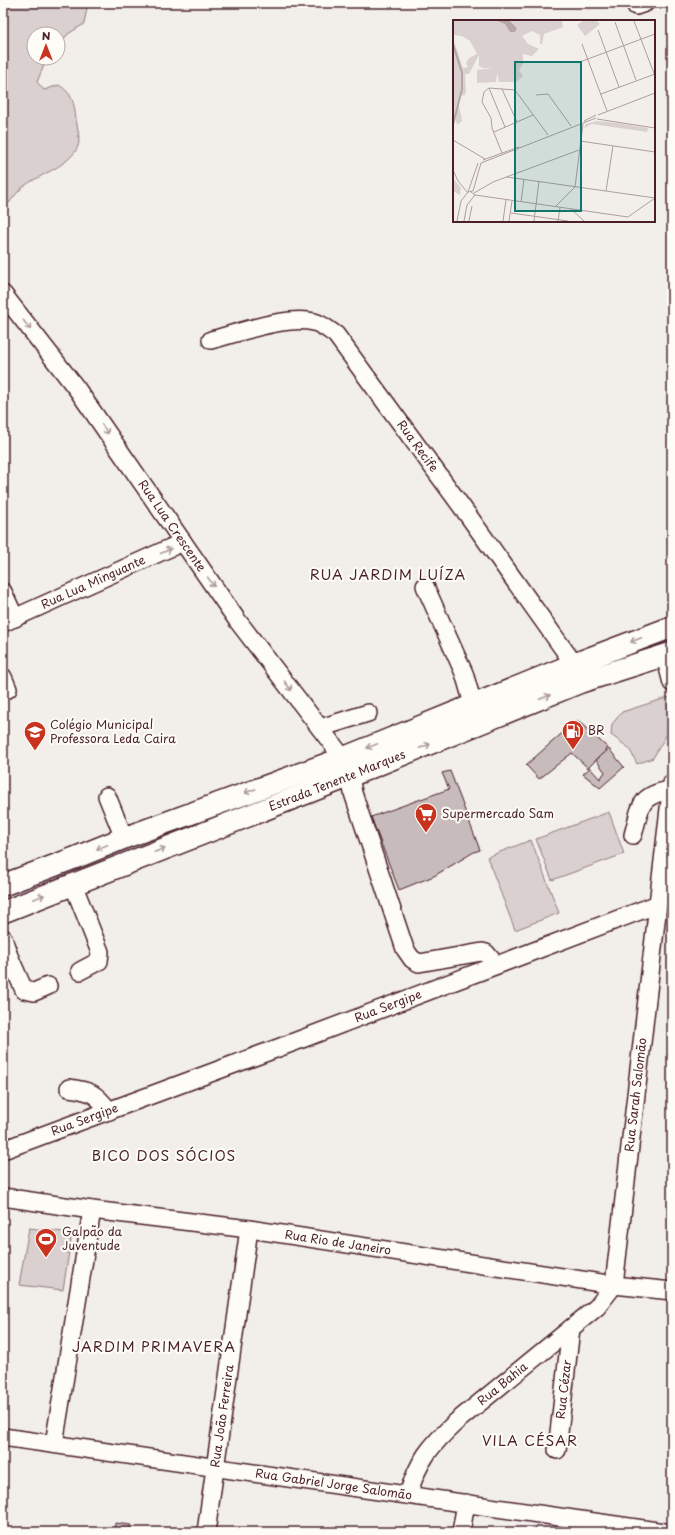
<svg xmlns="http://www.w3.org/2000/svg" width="675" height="1535" viewBox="0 0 675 1535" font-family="'Playpen Sans',sans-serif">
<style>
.green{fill:#d9d0cf;stroke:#92787d}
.building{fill:#c8bbbb;stroke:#4a1f2b}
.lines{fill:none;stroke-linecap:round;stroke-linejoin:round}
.minor-casing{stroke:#4a1f2b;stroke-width:20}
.major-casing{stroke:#4a1f2b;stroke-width:24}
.minor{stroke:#fdfcf7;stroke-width:17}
.major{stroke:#fdfcf7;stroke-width:21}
.oneway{stroke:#ac999b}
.labels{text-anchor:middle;stroke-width:4;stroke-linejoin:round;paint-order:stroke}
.street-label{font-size:12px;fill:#4a1f2b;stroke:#fdfcf7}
.poi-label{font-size:12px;fill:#4a1f2b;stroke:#fdfcf7;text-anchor:start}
.quarter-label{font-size:14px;letter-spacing:1px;fill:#4a1f2b;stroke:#fdfcf7}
.inset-river{fill:none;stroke:#b7a5a6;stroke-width:2}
.inset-road{fill:none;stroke:#af9c9e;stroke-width:1}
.view{fill:#0f766e;fill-opacity:0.15;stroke:#0f766e;stroke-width:2}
.inset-edge{fill:none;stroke:#4a1f2b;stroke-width:2}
</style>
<rect width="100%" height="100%" fill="#f2efeb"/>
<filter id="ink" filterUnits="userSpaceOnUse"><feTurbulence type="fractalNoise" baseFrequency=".025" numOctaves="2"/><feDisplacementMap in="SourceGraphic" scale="8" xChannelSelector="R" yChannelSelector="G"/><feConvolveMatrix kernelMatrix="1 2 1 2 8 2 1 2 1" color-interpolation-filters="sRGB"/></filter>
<g filter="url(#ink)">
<path class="green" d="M 3,3 L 86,3 L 87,8 L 84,24 L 68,34 L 58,46 L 58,34 L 34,34 L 34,58 L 47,58 L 37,82 L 44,90 L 59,85 C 73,94 74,103 76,119 C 77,125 79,133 79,140 C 79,163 37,175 23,187 C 18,191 13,198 9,203 L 3,203 Z
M 669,697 L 672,702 L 671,727 L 653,758 L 637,764 L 629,748 L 611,735 L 612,724 L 622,712 Z
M 609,812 L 624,854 L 552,880 L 536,839 Z
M 531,840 L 559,913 L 515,930 L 487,857 Z
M 29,1228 L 72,1233 L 63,1290 L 19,1285 Z"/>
<path class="building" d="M 577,720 L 608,748 L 588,768 L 572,753 L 539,779 L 526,765 Z
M 609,749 L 624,767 L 600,788 L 583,774 L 590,768 L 600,779 L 605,772 L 596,760 Z
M 450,771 L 480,850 L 474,852 L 434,876 L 399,890 L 371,817 L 449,789 L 442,773 Z
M 115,1523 L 131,1525 L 130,1532 L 114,1532 Z"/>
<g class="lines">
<g class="minor-casing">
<g id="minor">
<path d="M 636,6 L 645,3"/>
<path id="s1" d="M 3,294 L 77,389 L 237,620 L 343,758"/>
<path id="s2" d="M 211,340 C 238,333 287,315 314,322 C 322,324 329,330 336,335 L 470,518 L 574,664"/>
<path d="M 425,586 L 464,673 L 473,704"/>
<path d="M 3,592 L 15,618"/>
<path id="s3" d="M 3,623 L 183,542"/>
<path d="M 665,656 L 672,683"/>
<path d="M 3,677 L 8,689"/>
<path d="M 320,728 L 368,713"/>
<path d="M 350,776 L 353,793 L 405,949 L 412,959 L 419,963 L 482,952 L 486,953 L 496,965"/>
<path d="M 107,796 L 124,838"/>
<path d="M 633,835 C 641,807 638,795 671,790"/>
<path d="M 73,884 L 100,952 L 99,961 L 80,971"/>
<path d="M 3,938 L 9,956 L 24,990 L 34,992 L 48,986"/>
<path d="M 69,1088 C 91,1091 96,1093 109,1111"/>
<path id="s4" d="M 3,1150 L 286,1045 L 658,904"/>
<path id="s5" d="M 3,1197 L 92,1210 L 249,1229 L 614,1285 L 672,1291"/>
<path id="s6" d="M 3,1437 L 664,1532"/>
<path d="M 54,1444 L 92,1210"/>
<path id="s7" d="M 557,1450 L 571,1328"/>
<path id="s8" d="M 408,1495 C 418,1461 430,1446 456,1422 L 597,1307 L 614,1285 L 672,783"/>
<path id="s9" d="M 206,1532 L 249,1229"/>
<path d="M 461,1532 L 466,1503"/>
</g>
</g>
<g class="major-casing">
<g id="major">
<path d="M 3,885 L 77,857 L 124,838 L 343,758 L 574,664 L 672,627"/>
<path id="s10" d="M 3,912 L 350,776 L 581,682 L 672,653"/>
</g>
</g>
<use href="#minor" class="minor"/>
<use href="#major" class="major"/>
</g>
<defs><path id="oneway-shaft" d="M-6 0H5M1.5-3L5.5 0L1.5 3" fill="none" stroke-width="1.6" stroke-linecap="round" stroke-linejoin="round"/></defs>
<g class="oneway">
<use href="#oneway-shaft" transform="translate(27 325) rotate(52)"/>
<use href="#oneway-shaft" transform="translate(105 429) rotate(55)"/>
<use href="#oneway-shaft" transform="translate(166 551) rotate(-24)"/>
<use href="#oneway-shaft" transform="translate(211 582) rotate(55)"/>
<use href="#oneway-shaft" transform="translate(636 640) rotate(159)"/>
<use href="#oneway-shaft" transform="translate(288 686) rotate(53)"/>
<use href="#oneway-shaft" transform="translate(545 697) rotate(-22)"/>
<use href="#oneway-shaft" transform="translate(372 746) rotate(158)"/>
<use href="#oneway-shaft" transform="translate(425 746) rotate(-22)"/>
<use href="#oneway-shaft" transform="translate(250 791) rotate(160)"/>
<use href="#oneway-shaft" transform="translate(102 847) rotate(158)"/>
<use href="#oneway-shaft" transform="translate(160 850) rotate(-21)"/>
<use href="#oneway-shaft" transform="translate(39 897) rotate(-22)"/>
</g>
</g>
<defs>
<g id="fuel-pin" transform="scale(1.15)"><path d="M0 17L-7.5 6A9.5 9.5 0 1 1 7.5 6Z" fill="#c8321e" stroke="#fdfcf7"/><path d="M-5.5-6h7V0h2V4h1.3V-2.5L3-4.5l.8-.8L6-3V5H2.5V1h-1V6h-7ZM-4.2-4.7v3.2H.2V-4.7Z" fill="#fff"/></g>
<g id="school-pin" transform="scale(1.15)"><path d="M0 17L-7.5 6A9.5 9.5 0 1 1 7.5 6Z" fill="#c8321e" stroke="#fdfcf7"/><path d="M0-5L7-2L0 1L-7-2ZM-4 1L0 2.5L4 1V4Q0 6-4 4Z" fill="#fff"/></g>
<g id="supermarket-pin" transform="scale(1.15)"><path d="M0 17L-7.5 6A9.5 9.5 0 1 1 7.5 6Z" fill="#c8321e" stroke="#fdfcf7"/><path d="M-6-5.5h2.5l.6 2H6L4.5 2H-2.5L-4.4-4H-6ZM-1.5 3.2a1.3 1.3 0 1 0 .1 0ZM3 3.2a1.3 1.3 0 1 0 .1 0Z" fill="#fff"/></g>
<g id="stadium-pin" transform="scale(1.15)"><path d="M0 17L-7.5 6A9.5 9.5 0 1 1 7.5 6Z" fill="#c8321e" stroke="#fdfcf7"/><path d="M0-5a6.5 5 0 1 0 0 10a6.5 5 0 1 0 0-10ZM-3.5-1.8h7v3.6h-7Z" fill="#fff"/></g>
</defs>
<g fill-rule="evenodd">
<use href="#fuel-pin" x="573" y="731"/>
<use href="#school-pin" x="35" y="732"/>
<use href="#supermarket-pin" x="426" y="814"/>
<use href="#stadium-pin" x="46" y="1239"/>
</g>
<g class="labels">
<g class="street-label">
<text dy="4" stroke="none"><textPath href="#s2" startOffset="269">Rua Recife</textPath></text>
<text dy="4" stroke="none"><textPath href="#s1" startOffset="287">Rua Lua Crescente</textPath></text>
<text dy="4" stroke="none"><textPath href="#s3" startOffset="99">Rua Lua Minguante</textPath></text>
<text dy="4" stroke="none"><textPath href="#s10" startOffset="359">Estrada Tenente Marques</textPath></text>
<text dy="4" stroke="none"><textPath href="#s4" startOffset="411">Rua Sergipe</textPath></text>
<text dy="4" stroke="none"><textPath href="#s8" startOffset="490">Rua Sarah Salomão</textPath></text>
<text dy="4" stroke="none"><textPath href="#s4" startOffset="87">Rua Sergipe</textPath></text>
<text dy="4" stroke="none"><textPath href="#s5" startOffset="338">Rua Rio de Janeiro</textPath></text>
<text dy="4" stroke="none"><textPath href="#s8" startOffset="149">Rua Bahia</textPath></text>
<text dy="4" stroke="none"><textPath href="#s7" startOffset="61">Rua Cézar</textPath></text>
<text dy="4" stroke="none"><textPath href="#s9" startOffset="117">Rua João Ferreira</textPath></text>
<text dy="4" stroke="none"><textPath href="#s6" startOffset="334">Rua Gabriel Jorge Salomão</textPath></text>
</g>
<g class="poi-label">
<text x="50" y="729">Colégio Municipal<tspan x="50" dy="14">Professora Leda Caira</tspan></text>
<text x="588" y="735">BR</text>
<text x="442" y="818">Supermercado Sam</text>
<text x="62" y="1236">Galpão da<tspan x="62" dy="14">Juventude</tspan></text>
</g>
<g class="quarter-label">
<text x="388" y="580">RUA JARDIM LUÍZA</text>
<text x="164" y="1161">BICO DOS SÓCIOS</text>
<text x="154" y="1352">JARDIM PRIMAVERA</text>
<text x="530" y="1446">VILA CÉSAR</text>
</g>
</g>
<g transform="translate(453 20)">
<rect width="202" height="202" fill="#f2efeb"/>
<path d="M 0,1 L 44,1 L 52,3 L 57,12 L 64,8 L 57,1 L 109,1 L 110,7 L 91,14 L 89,24 L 87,24 L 87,15 L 79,11 L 69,16 L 75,24 L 86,29 L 79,36 L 70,34 L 70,44 L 66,50 L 70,56 L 63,62 L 46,62 L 44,53 L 43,62 L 24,63 L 24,50 L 40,48 L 29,48 L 26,46 L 26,35 L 16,54 L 12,54 L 13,70 L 12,75 L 7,76 L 4,87 L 6,86 L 9,101 L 4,105 L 2,95 L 0,101 L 0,18 L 10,48 L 15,47 L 13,43 L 16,38 L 24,34 L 17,21 L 9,16 L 1,15 ZM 130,1 L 144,1 L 147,4 L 132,16 L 124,5 ZM 144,101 L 164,103 L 195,108 L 194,112 L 139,104 L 131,108 L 133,104 ZM 0,158 L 8,168 L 7,175 L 0,171 Z" fill="#d9d0cf"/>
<path d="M 44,1 L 57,1 L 64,8 L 62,12 L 57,12 L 52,4 Z" fill="#b7a5a6"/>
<path class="inset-river" d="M 0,24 L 9,53 L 9,69 L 0,105"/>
<path class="inset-road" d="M 181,1 L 202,56M 162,2 L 183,60M 145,10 L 166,67M 129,24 L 154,91M 124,43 L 202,14M 36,68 L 52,107M 49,69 L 64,102M 148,74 L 202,54M 83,75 L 95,74 L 118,106M 145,95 L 202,73M 144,99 L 202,108M 131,101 L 143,95M 41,112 L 80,95M 0,120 L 32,139M 127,121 L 202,132M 49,133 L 39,108 L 38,98 L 29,82 L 31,72 L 36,68 L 62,70 L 95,115M 30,140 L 66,127M 0,150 L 5,161 L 15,173M 54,157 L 202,178M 122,167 L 130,104M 153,171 L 160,126M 15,172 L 25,143M 21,173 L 40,162 L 126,130M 22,175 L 175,197 L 202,178M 68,182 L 71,159M 102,187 L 122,167M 118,189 L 131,201M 58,193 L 115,201M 4,201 L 8,181 L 15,172 L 20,171 L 28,143 L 143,98M 11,201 L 14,185 L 22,175 L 18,172M 16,201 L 19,186M 50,201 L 53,180M 56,201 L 59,181M 81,201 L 86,161M 105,201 L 107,188"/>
<path class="view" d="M 62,42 L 128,42 L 128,191 L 62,191 Z"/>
<rect width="202" height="202" class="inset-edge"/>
</g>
<rect width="675" height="1535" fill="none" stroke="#fdfcf7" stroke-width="16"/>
<rect x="8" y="8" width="659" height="1519" fill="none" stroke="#4a1f2b" stroke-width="1.5" filter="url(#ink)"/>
<g transform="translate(46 46)"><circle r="19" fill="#fdfcf7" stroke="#b5a4a5"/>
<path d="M0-3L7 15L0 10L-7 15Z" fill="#c8321e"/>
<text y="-6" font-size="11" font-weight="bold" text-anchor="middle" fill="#4a1f2b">N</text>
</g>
</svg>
